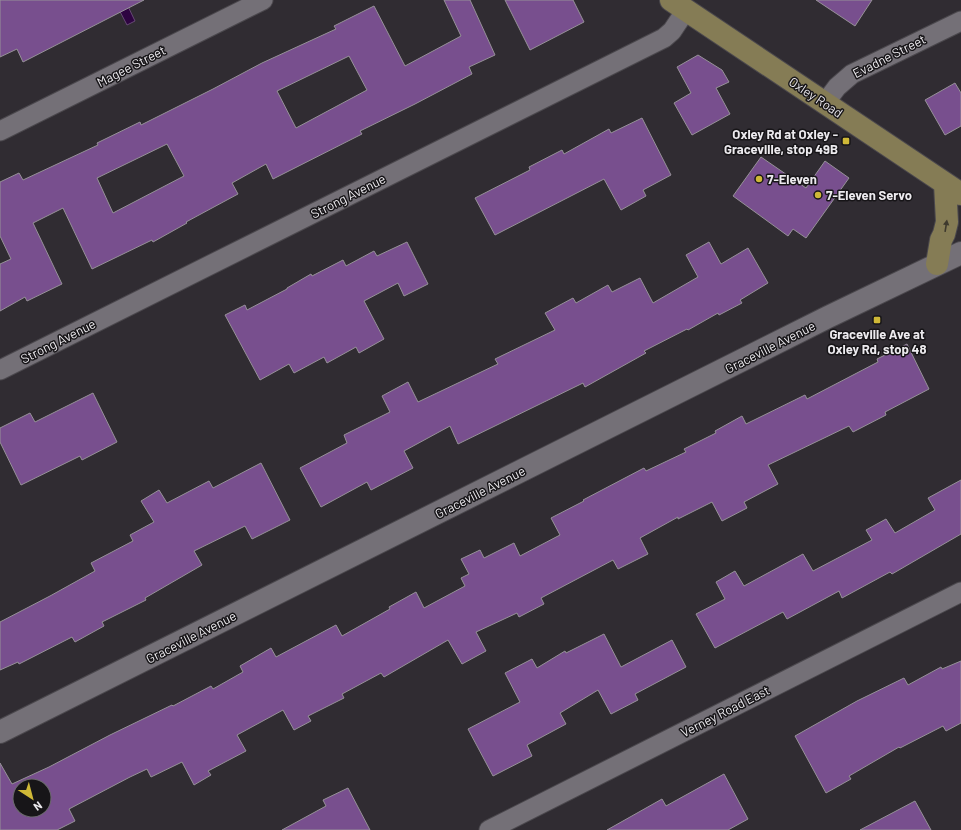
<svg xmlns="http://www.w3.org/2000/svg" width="961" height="830" viewBox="0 0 961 830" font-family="Barlow,sans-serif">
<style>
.water{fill:#2e0441;stroke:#674975}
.building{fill:#784f8e;stroke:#969198;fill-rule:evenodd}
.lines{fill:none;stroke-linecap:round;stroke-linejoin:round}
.street-casing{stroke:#4b484d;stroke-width:21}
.secondary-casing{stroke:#4b484d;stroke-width:24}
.primary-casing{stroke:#4b484d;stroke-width:24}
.street{stroke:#747077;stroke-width:19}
.secondary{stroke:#747077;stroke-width:22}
.primary{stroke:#857c55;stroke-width:22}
.oneway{fill:#3e392d}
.poi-dot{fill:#cfb837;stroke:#171518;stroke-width:1.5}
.labels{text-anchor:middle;stroke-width:3;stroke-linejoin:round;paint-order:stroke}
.street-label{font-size:13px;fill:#eceaee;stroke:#171518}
.poi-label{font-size:13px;font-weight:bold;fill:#eceaee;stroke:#171518;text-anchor:start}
</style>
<rect width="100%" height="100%" fill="#302c32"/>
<path class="water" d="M 114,0 L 125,0 L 135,21 L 127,25 Z"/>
<path class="building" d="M 0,0 L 144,0 L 23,62 L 17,49 L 0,57 Z
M 444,0 L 470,0 L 495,55 L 469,67 L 472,74 L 415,104 L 360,131 L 362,134 L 273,179 L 266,164 L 232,183 L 238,194 L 186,222 L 187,223 L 153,242 L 152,240 L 92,269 L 63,208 L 33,223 L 62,284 L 27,301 L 25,297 L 0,311 L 0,264 L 11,259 L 0,236 L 0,182 L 19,173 L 23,180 L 98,145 L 97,143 L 140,122 L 141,125 L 213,89 L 262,63 L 336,29 L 334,26 L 374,6 L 405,66 L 461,36 ZM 349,56 L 367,90 L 296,128 L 277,91 ZM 167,144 L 184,176 L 113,213 L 97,178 Z
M 505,0 L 573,0 L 584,22 L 530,50 Z
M 816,0 L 872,0 L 855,26 Z
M 698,55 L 722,70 L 729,82 L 716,88 L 730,114 L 692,135 L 674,103 L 691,93 L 677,67 Z
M 955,83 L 961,93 L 961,126 L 945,135 L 925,100 Z
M 642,118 L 671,175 L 643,190 L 646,196 L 621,210 L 604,179 L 495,235 L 475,198 L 530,170 L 529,167 L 562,150 L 564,154 L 609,129 L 611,133 Z
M 761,157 L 806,188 L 825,161 L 849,178 L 806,238 L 793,229 L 788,236 L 733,196 Z
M 407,242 L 428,284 L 404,296 L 398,283 L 364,301 L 384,339 L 359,353 L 356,347 L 327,363 L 324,357 L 294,373 L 289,364 L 260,380 L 225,315 L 245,305 L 247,310 L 287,289 L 287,288 L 311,274 L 312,276 L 343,260 L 346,266 L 374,251 L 377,256 Z
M 709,242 L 721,264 L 748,248 L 768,283 L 740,300 L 742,303 L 719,315 L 718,313 L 688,330 L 687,329 L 644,351 L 646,353 L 585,387 L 583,383 L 458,444 L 450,426 L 404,451 L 413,468 L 371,490 L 367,482 L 321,507 L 300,468 L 347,443 L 344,435 L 390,412 L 382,396 L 408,382 L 418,402 L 498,364 L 495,359 L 555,330 L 545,313 L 573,298 L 576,303 L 608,285 L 612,292 L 640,278 L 653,303 L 698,277 L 686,255 Z
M 907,344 L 929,389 L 885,412 L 886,415 L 853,432 L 849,426 L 768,465 L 778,484 L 744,502 L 747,508 L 722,521 L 712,502 L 678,519 L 678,517 L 640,538 L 648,554 L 618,569 L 613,560 L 541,598 L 544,604 L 519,617 L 517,613 L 476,632 L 486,651 L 462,664 L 448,640 L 384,677 L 381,673 L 342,694 L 344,698 L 308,716 L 311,721 L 294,730 L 283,710 L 237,735 L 246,751 L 208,771 L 211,775 L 194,785 L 182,762 L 151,777 L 147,769 L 130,777 L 69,809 L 75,821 L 57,830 L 0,830 L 0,763 L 12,784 L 49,767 L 110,735 L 172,705 L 173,706 L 211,686 L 213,689 L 243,672 L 240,666 L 271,648 L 276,657 L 336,625 L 342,636 L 390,609 L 389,607 L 416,592 L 424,608 L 465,586 L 461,578 L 469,574 L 461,559 L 480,550 L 484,558 L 514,543 L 520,556 L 560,535 L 551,518 L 584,501 L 583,500 L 644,468 L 646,471 L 686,452 L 684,449 L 716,433 L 715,431 L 742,416 L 746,424 L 805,395 L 807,399 L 878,362 L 877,359 ZM 20,786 L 44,786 L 44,810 L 20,810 Z
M 93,393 L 117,442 L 82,460 L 80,456 L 21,485 L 0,442 L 0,428 L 30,413 L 35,422 Z
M 261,463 L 290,520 L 252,539 L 245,526 L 194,551 L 202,565 L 145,598 L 146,600 L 102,622 L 104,626 L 75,642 L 72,637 L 19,664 L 18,662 L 0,670 L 0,622 L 50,596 L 95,571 L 91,563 L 133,541 L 130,535 L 154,522 L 141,501 L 159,490 L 167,503 L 209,481 L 213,488 Z
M 961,480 L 961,534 L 892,574 L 890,572 L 842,598 L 839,591 L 787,619 L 783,612 L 715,648 L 696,614 L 725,599 L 716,582 L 735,571 L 744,586 L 803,554 L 813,571 L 872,540 L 866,530 L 886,519 L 895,533 L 935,510 L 928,498 Z
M 604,634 L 621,667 L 672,640 L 686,667 L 635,694 L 638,700 L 611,714 L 598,690 L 560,713 L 566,724 L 527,745 L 532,756 L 493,776 L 468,729 L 520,702 L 505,673 L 532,659 L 537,668 L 565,651 L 566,653 Z
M 961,661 L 961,723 L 946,731 L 943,726 L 900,748 L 899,747 L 849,776 L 851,779 L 826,793 L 795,736 L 857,701 L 904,678 L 908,685 L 941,667 L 942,669 Z
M 724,774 L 748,819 L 728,830 L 607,830 L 662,799 L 666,806 Z
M 348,788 L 370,830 L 282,830 L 326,806 L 323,800 Z
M 915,801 L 931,830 L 860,830 Z"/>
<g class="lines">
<g class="street-casing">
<path id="street" d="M 825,103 L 837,87 L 852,74 L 961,21
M 0,131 L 263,0
M 0,370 L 664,38 L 672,31 L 686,10
M 489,830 L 961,592"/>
</g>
<g class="secondary-casing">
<path id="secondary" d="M 0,732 L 828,317 L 961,253"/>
</g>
<g class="primary-casing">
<path id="primary" d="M 671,0 L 961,194
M 937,264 L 941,240 L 944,234 L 947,222 L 945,184"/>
</g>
<use href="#street" class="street"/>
<use href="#secondary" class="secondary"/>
<use href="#primary" class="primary"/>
</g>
<defs><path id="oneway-solid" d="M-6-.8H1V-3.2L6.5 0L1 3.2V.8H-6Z"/></defs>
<use class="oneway" href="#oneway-solid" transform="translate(946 226) rotate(-81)"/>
<g class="poi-dot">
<rect x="842" y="137" width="8" height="8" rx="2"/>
<circle cx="759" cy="179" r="4"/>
<circle cx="818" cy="195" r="4"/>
<rect x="873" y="316" width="8" height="8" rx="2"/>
</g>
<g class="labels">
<g class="street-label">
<text transform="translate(889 56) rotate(-27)" y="5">Evadne Street</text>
<text transform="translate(131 66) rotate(-27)" y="5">Magee Street</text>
<text transform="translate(816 97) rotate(34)" y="5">Oxley Road</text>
<text transform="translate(348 196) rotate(-27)" y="5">Strong Avenue</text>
<text transform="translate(58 341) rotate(-27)" y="5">Strong Avenue</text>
<text transform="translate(770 347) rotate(-27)" y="5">Graceville Avenue</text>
<text transform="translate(480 492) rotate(-27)" y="5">Graceville Avenue</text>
<text transform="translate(191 637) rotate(-27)" y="5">Graceville Avenue</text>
<text transform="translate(725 711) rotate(-27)" y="5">Verney Road East</text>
</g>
<g class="poi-label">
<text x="838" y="139" text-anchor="end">Oxley Rd at Oxley -<tspan x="838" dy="15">Graceville, stop 49B</tspan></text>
<text x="767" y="184">7-Eleven</text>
<text x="826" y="200">7-Eleven Servo</text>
<text x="877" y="339" text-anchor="middle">Graceville Ave at<tspan x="877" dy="15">Oxley Rd, stop 48</tspan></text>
</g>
</g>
<g transform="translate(32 798) rotate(144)"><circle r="19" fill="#171518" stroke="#6c6a6e"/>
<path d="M0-3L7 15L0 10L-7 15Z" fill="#cfb837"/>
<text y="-6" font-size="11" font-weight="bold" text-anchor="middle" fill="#eceaee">N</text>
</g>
</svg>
